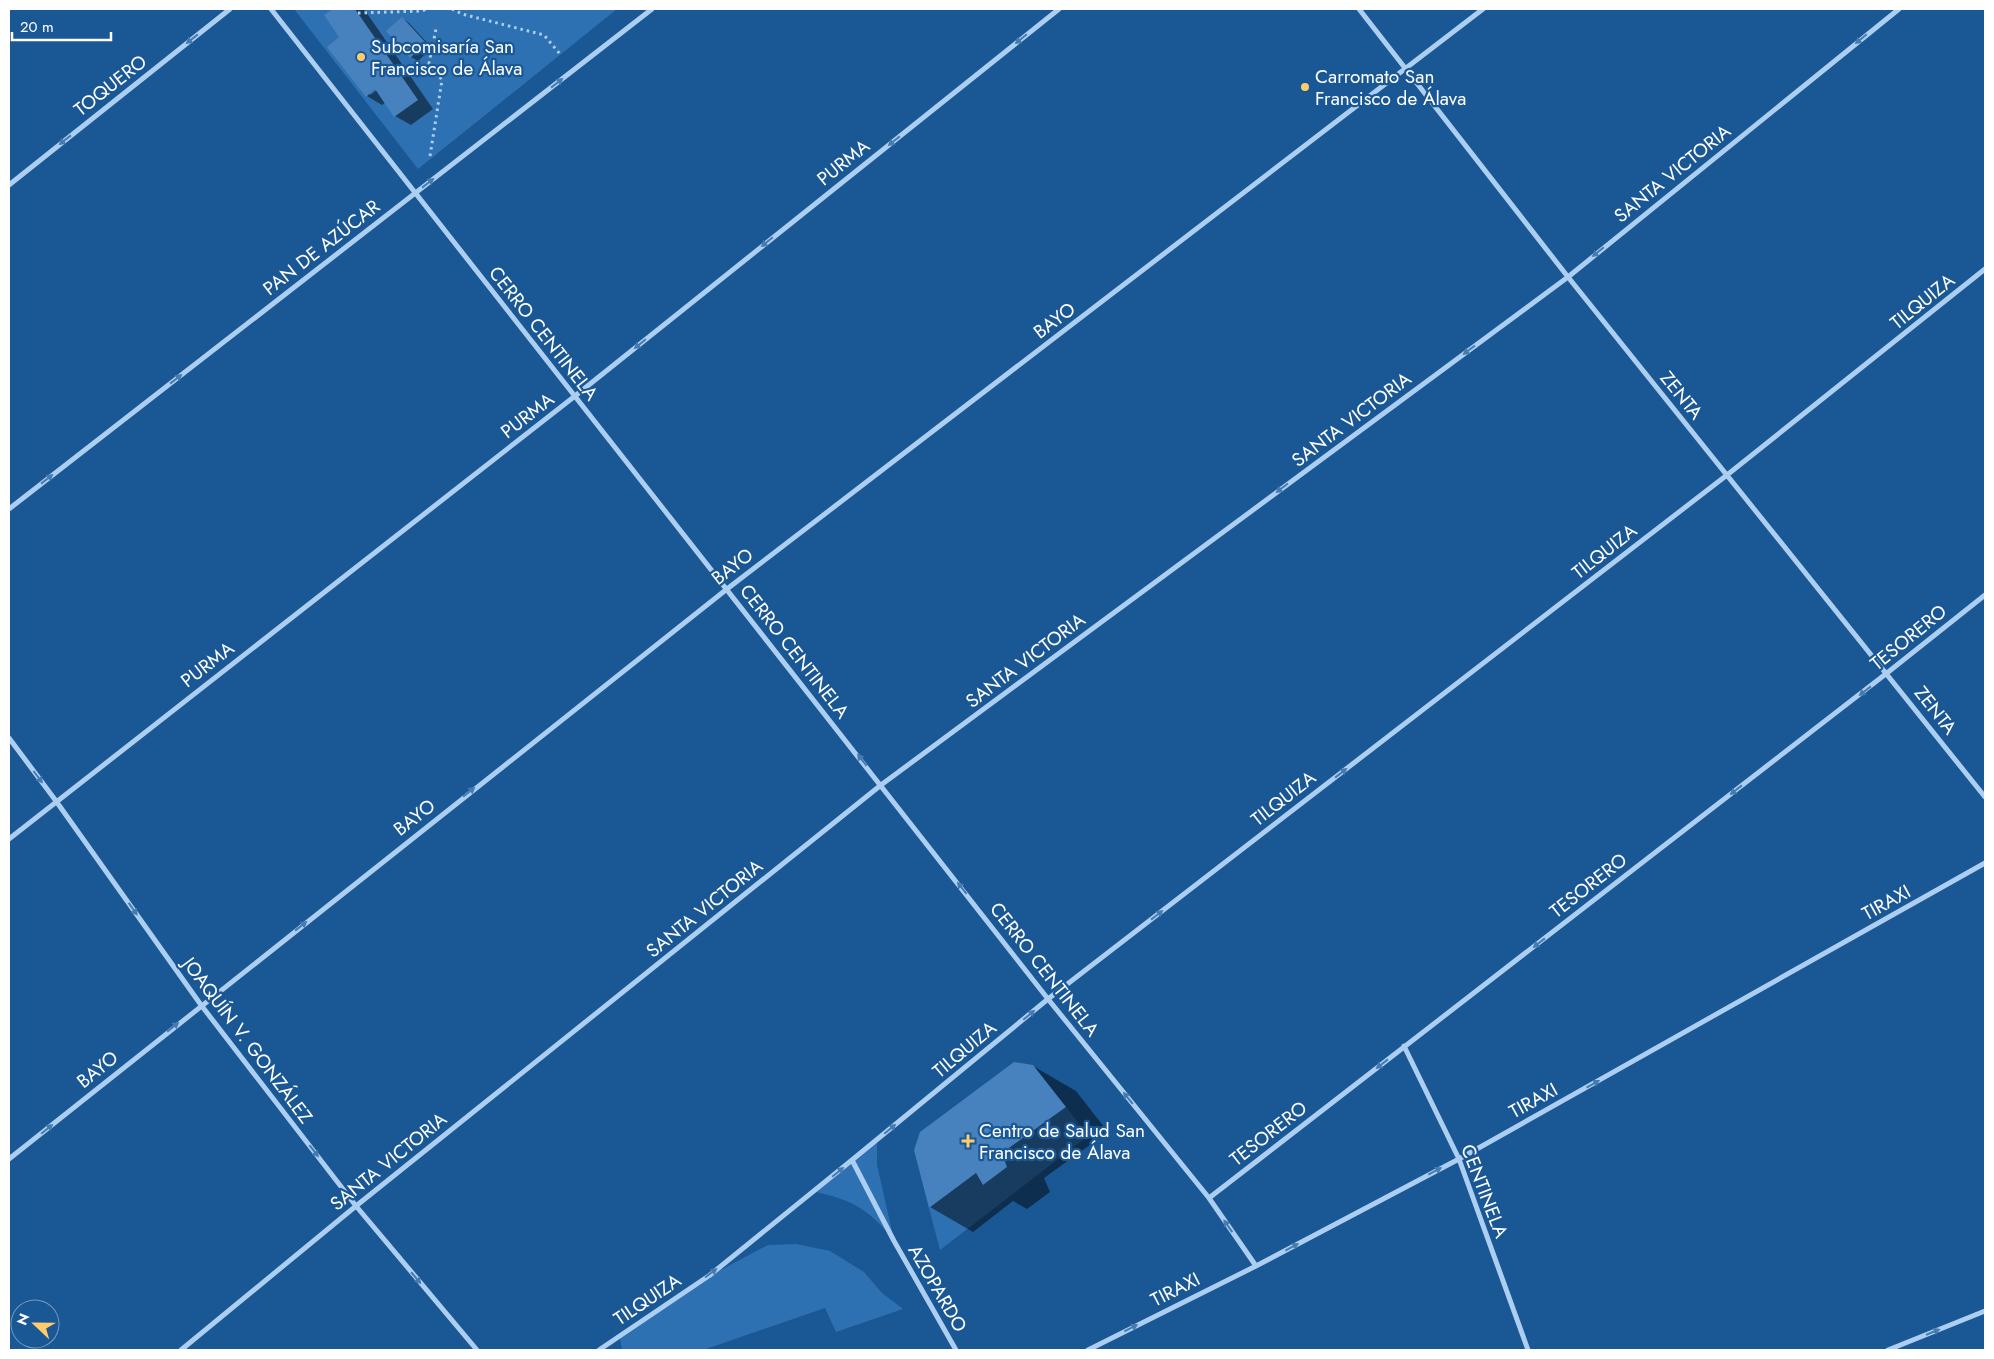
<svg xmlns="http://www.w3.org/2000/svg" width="1994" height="1359" viewBox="0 0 1994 1359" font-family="Jost,sans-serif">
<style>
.green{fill:#2e71b3}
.shadow{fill:#0007;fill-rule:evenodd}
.building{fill:#4782be}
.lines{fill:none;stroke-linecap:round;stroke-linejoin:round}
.path{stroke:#accef0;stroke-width:3;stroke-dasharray:2.5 4;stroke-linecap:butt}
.street{stroke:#accef0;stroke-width:5}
.oneway{fill:#467bb0}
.poi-dot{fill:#ffcc6b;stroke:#1a5795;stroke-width:2}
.labels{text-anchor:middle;stroke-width:4.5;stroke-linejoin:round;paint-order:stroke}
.poi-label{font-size:19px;fill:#fff;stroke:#1a5795;text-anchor:start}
.street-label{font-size:19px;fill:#fff;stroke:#1a5795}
</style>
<rect width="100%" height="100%" fill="#1a5795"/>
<path class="green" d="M 294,9 L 617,9 L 418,169 Z
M 1066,1107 L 1088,1136 L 940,1250 L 929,1208 L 976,1173 L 983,1185 L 1007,1167 L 1002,1153 Z
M 877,1139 L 877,1165 L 894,1240 C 867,1208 853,1200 812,1191 Z
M 796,1244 L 830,1251 L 864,1272 L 882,1293 L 903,1309 L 836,1332 L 825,1308 L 703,1350 L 622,1350 L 620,1339 L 719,1271 L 768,1245 Z"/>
<path class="shadow" d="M 335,9 L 364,9 L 433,109 L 411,125 L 395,116 L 386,102 L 382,105 L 367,96 L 341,37 L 326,15 ZM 380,85 L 381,87 L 370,95 L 370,92 Z
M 402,18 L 409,23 L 432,48 L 418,61 L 411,57 Z
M 1033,1066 L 1076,1091 L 1108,1132 L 1044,1178 L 1050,1192 L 1027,1209 L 1013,1201 L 973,1232 L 930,1207 Z"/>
<path class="building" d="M 333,9 L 355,9 L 418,100 L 394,117 L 375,89 L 366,97 L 327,47 L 339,37 L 324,15 Z
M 402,17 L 426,43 L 410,58 L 386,31 Z
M 1014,1062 L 1033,1065 L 1066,1107 L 1002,1153 L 1007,1167 L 983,1185 L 976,1173 L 929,1208 L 914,1150 L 920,1132 Z"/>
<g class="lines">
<path class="path" d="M 452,9 L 462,14 L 544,35 L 560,54
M 358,13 L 422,11 L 427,9
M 430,156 L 442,80 L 429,63 L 436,29"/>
<path class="street" d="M 271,9 L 1048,999 L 1209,1198 L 1256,1266
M 1359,9 L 1568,277 L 1985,797
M 9,185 L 230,9
M 9,509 L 652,9
M 9,738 L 56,801 L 201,1005 L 356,1206 L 477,1350
M 9,839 L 575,396 L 1059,9
M 1404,1046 L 1459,1159 L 1528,1350
M 9,1159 L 727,589 L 1483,9
M 852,1160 L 894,1241 L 956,1350
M 1209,1198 L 1887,673 L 1985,595
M 181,1350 L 356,1206 L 881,785 L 1568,277 L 1899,9
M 599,1350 L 710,1275 L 852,1160 L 1048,999 L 1727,475 L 1985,269
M 1088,1350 L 1256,1266 L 1459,1159 L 1985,863
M 1888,1350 L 1985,1311"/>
</g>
<defs><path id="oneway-solid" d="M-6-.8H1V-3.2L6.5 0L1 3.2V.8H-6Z" transform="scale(1.25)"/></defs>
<g class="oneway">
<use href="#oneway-solid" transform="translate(192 39) rotate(142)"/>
<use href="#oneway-solid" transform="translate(1021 39) rotate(141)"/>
<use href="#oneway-solid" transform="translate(1861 39) rotate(141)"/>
<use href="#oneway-solid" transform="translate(557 83) rotate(-38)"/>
<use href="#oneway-solid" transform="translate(65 140) rotate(142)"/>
<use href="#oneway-solid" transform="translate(894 141) rotate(141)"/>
<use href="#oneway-solid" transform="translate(428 183) rotate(-38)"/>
<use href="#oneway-solid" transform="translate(767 242) rotate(141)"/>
<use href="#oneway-solid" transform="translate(1598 252) rotate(141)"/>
<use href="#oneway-solid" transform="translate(640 344) rotate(141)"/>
<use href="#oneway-solid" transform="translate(1469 350) rotate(143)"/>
<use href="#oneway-solid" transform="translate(176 379) rotate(-38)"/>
<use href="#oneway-solid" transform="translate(47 479) rotate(-38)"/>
<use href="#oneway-solid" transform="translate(1282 488) rotate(143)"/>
<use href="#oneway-solid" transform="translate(1865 691) rotate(142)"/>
<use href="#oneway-solid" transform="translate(862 760) rotate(-128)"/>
<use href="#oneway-solid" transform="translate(1341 773) rotate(-38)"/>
<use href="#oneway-solid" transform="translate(38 777) rotate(53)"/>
<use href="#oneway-solid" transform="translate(1736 790) rotate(142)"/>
<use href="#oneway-solid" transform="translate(469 792) rotate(-38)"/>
<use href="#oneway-solid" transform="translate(962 888) rotate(-128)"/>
<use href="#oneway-solid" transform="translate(133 909) rotate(55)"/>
<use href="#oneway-solid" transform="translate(1157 915) rotate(-38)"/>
<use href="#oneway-solid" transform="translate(301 926) rotate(-38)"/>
<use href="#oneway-solid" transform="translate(1539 943) rotate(142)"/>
<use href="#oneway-solid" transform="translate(1029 1015) rotate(-40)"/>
<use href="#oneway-solid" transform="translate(173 1027) rotate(-39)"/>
<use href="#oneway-solid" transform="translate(1382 1064) rotate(142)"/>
<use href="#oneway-solid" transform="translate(1593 1084) rotate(-29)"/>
<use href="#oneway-solid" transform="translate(1128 1098) rotate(-129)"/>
<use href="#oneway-solid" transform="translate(47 1129) rotate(-39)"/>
<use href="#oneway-solid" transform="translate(890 1129) rotate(-40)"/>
<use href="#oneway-solid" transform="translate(314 1151) rotate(52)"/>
<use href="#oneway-solid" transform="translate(1435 1171) rotate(-28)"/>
<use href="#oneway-solid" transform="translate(838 1172) rotate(-39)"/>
<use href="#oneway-solid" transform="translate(1228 1226) rotate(-125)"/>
<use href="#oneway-solid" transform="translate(1292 1247) rotate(-28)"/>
<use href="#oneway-solid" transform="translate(711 1273) rotate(-37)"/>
<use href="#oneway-solid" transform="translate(416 1278) rotate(50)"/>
<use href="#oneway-solid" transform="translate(1131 1328) rotate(-27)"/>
<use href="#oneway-solid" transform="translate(1933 1332) rotate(-22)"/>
</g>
<g class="poi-dot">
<circle cx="361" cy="57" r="5"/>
<circle cx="1305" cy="87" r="5"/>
<path d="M965.5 1133.5h5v5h5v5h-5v5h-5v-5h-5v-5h5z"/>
</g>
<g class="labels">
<g class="poi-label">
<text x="371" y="53">Subcomisaría San<tspan x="371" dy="22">Francisco de Álava</tspan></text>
<text x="1315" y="83">Carromato San<tspan x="1315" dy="22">Francisco de Álava</tspan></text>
<text x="979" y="1137">Centro de Salud San<tspan x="979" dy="22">Francisco de Álava</tspan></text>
</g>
<g class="street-label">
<text transform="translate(110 85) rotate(-38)" y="7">TOQUERO</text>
<text transform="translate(843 162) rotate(-39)" y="7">PURMA</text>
<text transform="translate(1672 173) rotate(-39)" y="7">SANTA VICTORIA</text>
<text transform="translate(321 247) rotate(-38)" y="7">PAN DE AZÚCAR</text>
<text transform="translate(1922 301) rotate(-39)" y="7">TILQUIZA</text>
<text transform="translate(1054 320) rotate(-37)" y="7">BAYO</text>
<text transform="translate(544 333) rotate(52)" y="7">CERRO CENTINELA</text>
<text transform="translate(1682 395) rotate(51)" y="7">ZENTA</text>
<text transform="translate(527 415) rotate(-38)" y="7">PURMA</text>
<text transform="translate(1351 419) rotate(-37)" y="7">SANTA VICTORIA</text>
<text transform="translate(1604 551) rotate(-38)" y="7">TILQUIZA</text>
<text transform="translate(732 566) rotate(-38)" y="7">BAYO</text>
<text transform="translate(1908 637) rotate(-39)" y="7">TESORERO</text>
<text transform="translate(795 651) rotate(52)" y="7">CERRO CENTINELA</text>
<text transform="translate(1025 660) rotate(-37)" y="7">SANTA VICTORIA</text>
<text transform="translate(207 664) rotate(-38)" y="7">PURMA</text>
<text transform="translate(1936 710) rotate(52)" y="7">ZENTA</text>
<text transform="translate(1283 798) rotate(-38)" y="7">TILQUIZA</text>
<text transform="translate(414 817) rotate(-38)" y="7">BAYO</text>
<text transform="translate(1588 885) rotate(-38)" y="7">TESORERO</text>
<text transform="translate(1886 902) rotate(-29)" y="7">TIRAXI</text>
<text transform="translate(704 908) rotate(-39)" y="7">SANTA VICTORIA</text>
<text transform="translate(1045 969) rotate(52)" y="7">CERRO CENTINELA</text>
<text transform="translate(248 1040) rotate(53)" y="7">JOAQUÍN V. GONZÁLEZ</text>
<text transform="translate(964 1049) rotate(-40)" y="7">TILQUIZA</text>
<text transform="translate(97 1069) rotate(-39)" y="7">BAYO</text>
<text transform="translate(1533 1100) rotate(-29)" y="7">TIRAXI</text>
<text transform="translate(1268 1133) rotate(-38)" y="7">TESORERO</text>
<text transform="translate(388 1161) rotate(-39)" y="7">SANTA VICTORIA</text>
<text transform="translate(1485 1191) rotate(69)" y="7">CENTINELA</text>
<text transform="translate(938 1288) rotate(60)" y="7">AZOPARDO</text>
<text transform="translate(1175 1289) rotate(-27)" y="7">TIRAXI</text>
<text transform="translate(647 1299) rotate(-34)" y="7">TILQUIZA</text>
</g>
</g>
<rect width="1994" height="1359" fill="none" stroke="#ffffff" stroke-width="20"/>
<g transform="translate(35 1324) rotate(292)"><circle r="24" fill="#1a5795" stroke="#769abf"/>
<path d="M0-4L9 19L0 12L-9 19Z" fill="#ffcc6b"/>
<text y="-8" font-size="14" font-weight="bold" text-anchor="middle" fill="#ffffff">N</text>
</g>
<path d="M12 32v8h99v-8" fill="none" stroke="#ffffff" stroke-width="2.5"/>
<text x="20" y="32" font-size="15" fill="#ffffff" stroke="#1a5795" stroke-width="4" paint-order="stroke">20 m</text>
</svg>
